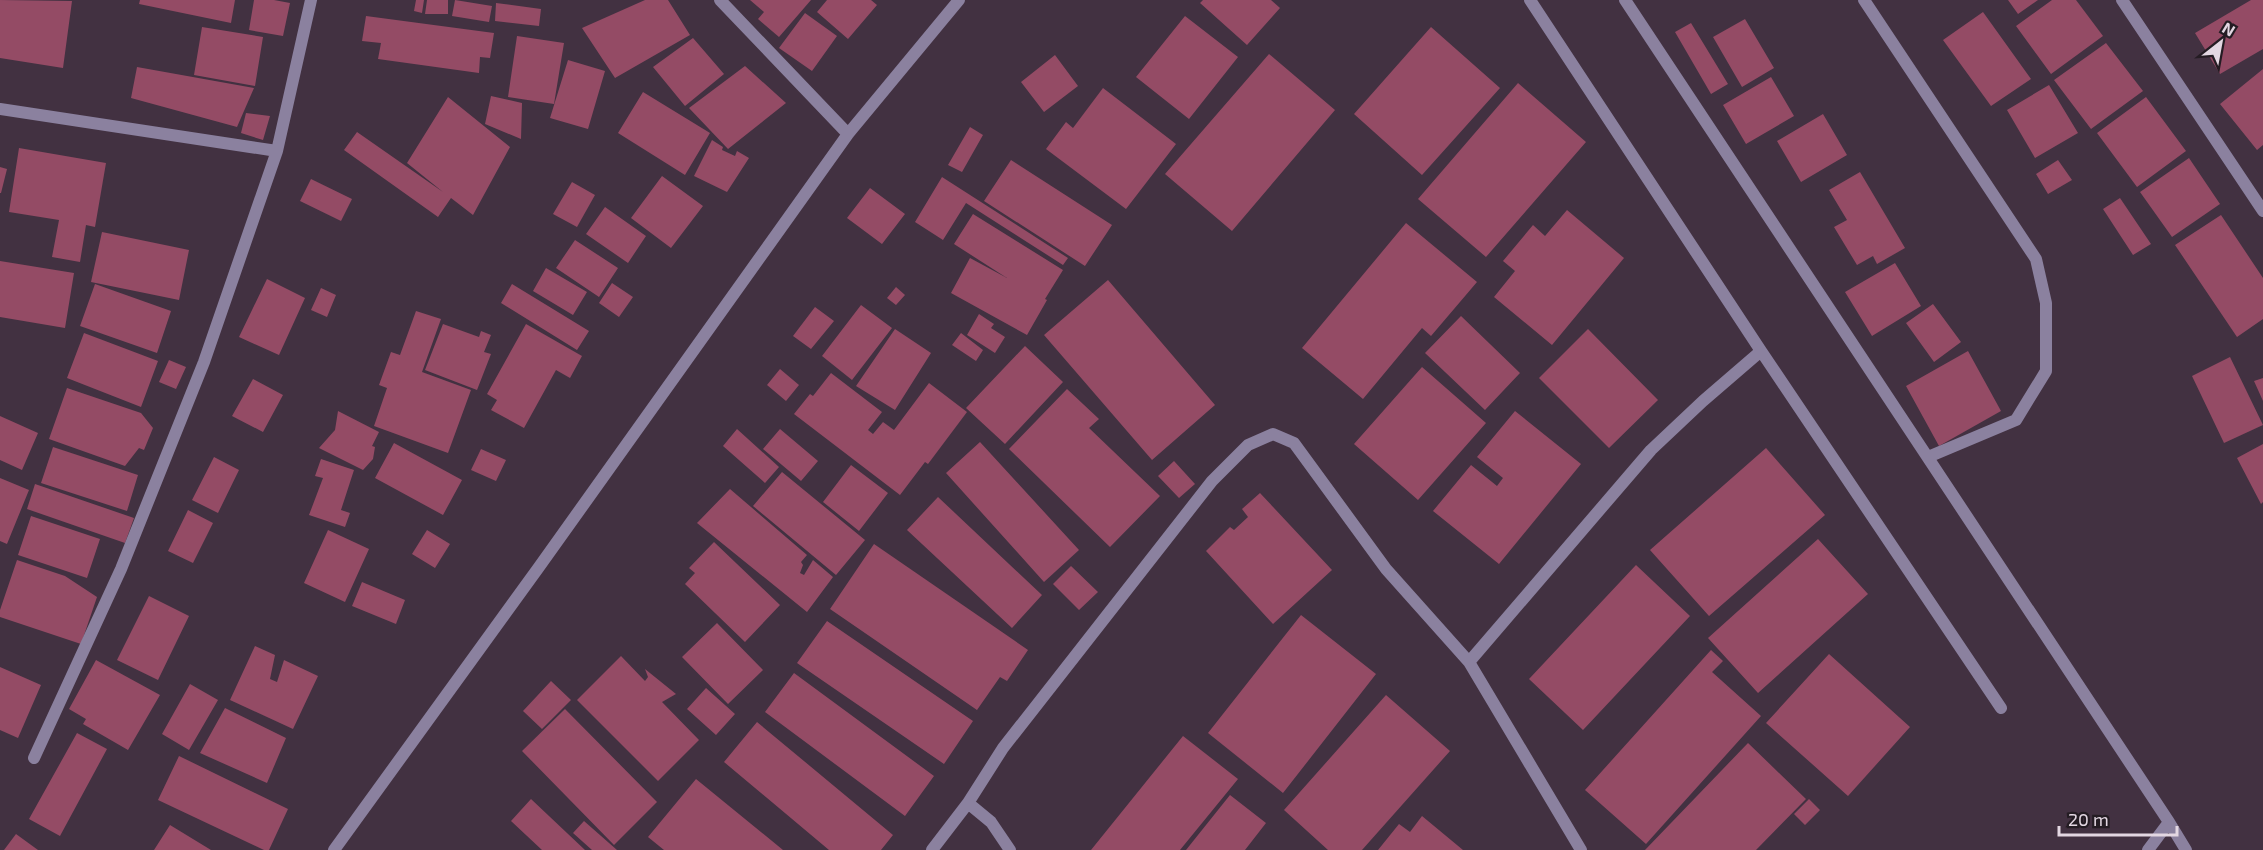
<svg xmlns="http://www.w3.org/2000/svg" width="2263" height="850" viewBox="0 0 2263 850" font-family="'Exo 2',sans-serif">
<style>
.building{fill:#944b65}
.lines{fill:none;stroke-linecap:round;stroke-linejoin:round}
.street{stroke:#8b819f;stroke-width:12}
</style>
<rect width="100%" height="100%" fill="#423141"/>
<path class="building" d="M 0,0 L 72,1 L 63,68 L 0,58 Z
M 140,0 L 235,0 L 231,23 L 139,4 Z
M 254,0 L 274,0 L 290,3 L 283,36 L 249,30 Z
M 416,0 L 424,0 L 422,13 L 414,11 Z
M 427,0 L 448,0 L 448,14 L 425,14 Z
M 455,0 L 492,6 L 489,22 L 452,16 Z
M 645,0 L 668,0 L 690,35 L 615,78 L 582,28 Z
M 750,0 L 811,0 L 779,37 L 758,19 L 764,12 Z
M 827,0 L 871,0 L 877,5 L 848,39 L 817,12 Z
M 1203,0 L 1271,0 L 1280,8 L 1247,45 L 1200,3 Z
M 2008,0 L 2038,0 L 2018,14 Z
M 2052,0 L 2076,0 L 2103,36 L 2051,74 L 2016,26 Z
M 2251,0 L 2263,0 L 2263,49 L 2220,74 L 2195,33 Z
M 496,3 L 541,9 L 539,26 L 495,21 Z
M 1983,12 L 2031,79 L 1991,106 L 1943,40 Z
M 805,13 L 837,36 L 812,71 L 779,48 Z
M 366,16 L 494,33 L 490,58 L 480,57 L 479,73 L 378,59 L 381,43 L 362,41 Z
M 1185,16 L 1238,57 L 1189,119 L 1136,77 Z
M 1745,19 L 1774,68 L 1742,87 L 1713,37 Z
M 1691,23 L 1728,84 L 1711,94 L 1675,32 Z
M 202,27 L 263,37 L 255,86 L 194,75 Z
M 1431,27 L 1500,88 L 1422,175 L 1354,114 Z
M 517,36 L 564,43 L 554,104 L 508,97 Z
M 693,38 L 724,74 L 685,106 L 653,67 Z
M 2106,43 L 2143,91 L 2091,129 L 2054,80 Z
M 1269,54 L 1335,110 L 1232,231 L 1165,174 Z
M 1055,55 L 1078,86 L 1044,112 L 1021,82 Z
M 568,60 L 605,71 L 588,129 L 550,118 Z
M 745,66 L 786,103 L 728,149 L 689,108 Z
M 137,67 L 254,88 L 237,127 L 131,98 Z
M 2263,69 L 2263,145 L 2257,150 L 2220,104 Z
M 1771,77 L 1794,116 L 1746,144 L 1723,105 Z
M 1518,83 L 1586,142 L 1486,257 L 1418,199 Z
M 2049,85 L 2078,133 L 2035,158 L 2007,110 Z
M 1103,88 L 1176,144 L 1126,209 L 1046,149 L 1066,122 L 1073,128 Z
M 643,92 L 710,133 L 685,175 L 618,133 Z
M 491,96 L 522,103 L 521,139 L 485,124 Z
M 448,97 L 510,147 L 473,215 L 451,198 L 438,217 L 344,150 L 357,132 L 443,192 L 407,163 Z
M 2146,97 L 2186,151 L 2137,187 L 2097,133 Z
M 246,113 L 270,116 L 263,140 L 241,133 Z
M 1823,114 L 1847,155 L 1801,182 L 1777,141 Z
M 970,127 L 983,135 L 962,172 L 948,165 Z
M 712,140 L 723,147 L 722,150 L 735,156 L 737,151 L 749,158 L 727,192 L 694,176 Z
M 19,148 L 106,163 L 95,227 L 86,225 L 80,262 L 52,257 L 59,220 L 9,212 Z
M 2189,158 L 2220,204 L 2172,237 L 2140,192 Z
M 1011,160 L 1112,225 L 1085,266 L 984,201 Z
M 2058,160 L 2072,180 L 2048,194 L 2036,174 Z
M 0,167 L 7,169 L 1,193 L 0,193 Z
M 1860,172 L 1905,248 L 1877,264 L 1873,256 L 1857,265 L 1834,227 L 1847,220 L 1829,190 Z
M 662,176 L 703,206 L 671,248 L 631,218 Z
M 942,177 L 1068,258 L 1063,265 L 966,203 L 943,240 L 915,222 Z
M 311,179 L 352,199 L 341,221 L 300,201 Z
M 572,182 L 595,195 L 577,227 L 553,214 Z
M 870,188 L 905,214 L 882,244 L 847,218 Z
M 2120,198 L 2151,244 L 2133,255 L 2103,209 Z
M 605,207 L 646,236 L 628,263 L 586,234 Z
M 1567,210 L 1624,258 L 1552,345 L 1494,297 L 1515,271 L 1503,261 L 1533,225 L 1545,236 Z
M 973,214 L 1063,270 L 1045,299 L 1047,300 L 1027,335 L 951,293 L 970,258 L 1007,278 L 954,244 Z
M 2221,215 L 2263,278 L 2263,319 L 2237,337 L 2175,245 Z
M 1406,223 L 1477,282 L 1431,336 L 1422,328 L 1363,399 L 1302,348 Z
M 102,232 L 189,250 L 179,300 L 91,282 Z
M 575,240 L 618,268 L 599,297 L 556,268 Z
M 0,261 L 74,273 L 65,328 L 0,317 Z
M 1895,263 L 1921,306 L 1872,336 L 1845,292 Z
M 546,268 L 587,292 L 573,315 L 533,291 Z
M 267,279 L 305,298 L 279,355 L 239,337 Z
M 1108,280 L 1215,405 L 1152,460 L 1044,335 Z
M 612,283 L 633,297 L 619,317 L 599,303 Z
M 95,284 L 171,311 L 157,353 L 80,326 Z
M 512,284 L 589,331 L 577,350 L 501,303 Z
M 896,287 L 905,295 L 896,305 L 887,298 Z
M 321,288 L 336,295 L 327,317 L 311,310 Z
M 1933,304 L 1961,342 L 1934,362 L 1906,323 Z
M 861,305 L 892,328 L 852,380 L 822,356 Z
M 815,307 L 834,321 L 811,349 L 793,336 Z
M 416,311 L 441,319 L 422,372 L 471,390 L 448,453 L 374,426 L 387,388 L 379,385 L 391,352 L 400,355 Z
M 979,314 L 994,324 L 991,328 L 1005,337 L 995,353 L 967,335 Z
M 1461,316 L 1520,373 L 1485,410 L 1425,353 Z
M 443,324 L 479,337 L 481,331 L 491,335 L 484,352 L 491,354 L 477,390 L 425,370 Z
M 526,324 L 582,356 L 570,378 L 556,370 L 524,428 L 491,410 L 497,400 L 487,394 Z
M 895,329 L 931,353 L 895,410 L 856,386 Z
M 1588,329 L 1658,400 L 1609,448 L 1539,378 Z
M 84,333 L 158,361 L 141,407 L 67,378 Z
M 961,333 L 983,350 L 976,361 L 952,345 Z
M 1025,346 L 1063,382 L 1005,444 L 966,408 Z
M 1968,351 L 2001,411 L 1939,446 L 1906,386 Z
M 2230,357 L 2263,425 L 2224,443 L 2192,376 Z
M 169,360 L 186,367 L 176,389 L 159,382 Z
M 1422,367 L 1486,423 L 1418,500 L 1354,444 Z
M 780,369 L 799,385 L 786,401 L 767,385 Z
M 831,373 L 882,412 L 868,430 L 873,434 L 883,422 L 894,430 L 929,383 L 967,412 L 928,464 L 925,462 L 900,495 L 794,414 L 810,394 L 813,396 Z
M 2263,378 L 2263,401 L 2254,381 Z
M 253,379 L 283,395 L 263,432 L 232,416 Z
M 67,388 L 141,413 L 153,428 L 144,450 L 139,448 L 125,466 L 49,439 Z
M 1067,389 L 1099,419 L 1089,428 L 1160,496 L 1110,547 L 1009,449 Z
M 338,411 L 379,432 L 372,446 L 375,447 L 373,459 L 363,470 L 319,448 L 335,430 Z
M 1515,411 L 1581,464 L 1499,564 L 1433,511 L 1471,465 L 1497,486 L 1503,478 L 1477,457 Z
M 0,416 L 38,433 L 22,470 L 0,460 Z
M 737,429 L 779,467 L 765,483 L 723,446 Z
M 780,429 L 818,461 L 801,481 L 763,449 Z
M 980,442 L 1079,550 L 1044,582 L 946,473 Z
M 394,443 L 462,480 L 443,515 L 375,478 Z
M 2263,444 L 2263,502 L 2261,504 L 2237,458 Z
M 53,447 L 138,475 L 127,511 L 41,483 Z
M 1766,448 L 1825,515 L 1709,616 L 1650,550 Z
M 481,449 L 506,460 L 496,481 L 471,470 Z
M 214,457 L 239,470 L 218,513 L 192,500 Z
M 321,459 L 354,470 L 341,510 L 350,513 L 345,527 L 309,515 L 323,478 L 315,476 Z
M 1174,461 L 1195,484 L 1179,498 L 1158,476 Z
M 851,465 L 888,493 L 859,531 L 823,502 Z
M 782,472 L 865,540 L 836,575 L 753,506 Z
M 0,478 L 29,490 L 7,544 L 0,541 Z
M 35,484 L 134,518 L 125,543 L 27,509 Z
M 730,489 L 807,555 L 801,562 L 803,565 L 800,573 L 804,575 L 813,560 L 833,577 L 807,612 L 697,523 Z
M 1260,493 L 1332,570 L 1273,624 L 1206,551 L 1230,527 L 1234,530 L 1248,517 L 1242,509 Z
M 938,497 L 1042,595 L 1012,628 L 907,530 Z
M 188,510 L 213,523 L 193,563 L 168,551 Z
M 31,516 L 100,539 L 87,578 L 18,555 Z
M 328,530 L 369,549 L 345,602 L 304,583 Z
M 427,530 L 450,544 L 435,568 L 412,554 Z
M 1818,539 L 1868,594 L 1758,693 L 1708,638 Z
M 714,542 L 780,605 L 745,642 L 685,584 L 695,573 L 689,568 Z
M 874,544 L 1028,650 L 1007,681 L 1000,677 L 977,710 L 830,609 Z
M 17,560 L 65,576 L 97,597 L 81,644 L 0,617 L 0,610 Z
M 1636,565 L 1690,616 L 1583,730 L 1529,679 Z
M 1071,566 L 1098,592 L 1079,610 L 1053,584 Z
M 362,582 L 405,600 L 396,624 L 352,606 Z
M 149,596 L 189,616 L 158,680 L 117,660 Z
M 1301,615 L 1376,674 L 1283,793 L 1208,733 Z
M 827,621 L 973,721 L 944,764 L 797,663 Z
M 717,623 L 763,670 L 728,704 L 682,657 Z
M 255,646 L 275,655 L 270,679 L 277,682 L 284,660 L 318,676 L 293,729 L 230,700 Z
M 1711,650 L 1723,661 L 1712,672 L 1761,716 L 1646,844 L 1585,790 Z
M 1829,654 L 1910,727 L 1848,796 L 1766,723 Z
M 621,656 L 645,681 L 648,677 L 645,669 L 676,694 L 662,702 L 699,740 L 658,781 L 577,700 Z
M 96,660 L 160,695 L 128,750 L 83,724 L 86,719 L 69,709 Z
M 0,667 L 41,685 L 18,738 L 0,730 Z
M 794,673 L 934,776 L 905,816 L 765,712 Z
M 551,681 L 571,700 L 542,729 L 523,711 Z
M 190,684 L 218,700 L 189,750 L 162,734 Z
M 706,688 L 735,714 L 716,735 L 687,709 Z
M 1386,695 L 1450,751 L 1362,850 L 1328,850 L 1284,810 Z
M 225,708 L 286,738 L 267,783 L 200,753 Z
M 565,709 L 657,802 L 614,845 L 522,751 Z
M 757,722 L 893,835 L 881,850 L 829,850 L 724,762 Z
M 77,733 L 107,749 L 60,836 L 29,819 Z
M 1183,736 L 1238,779 L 1180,850 L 1091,850 Z
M 1748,743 L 1806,799 L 1756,850 L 1645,850 Z
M 179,756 L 288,809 L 269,850 L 264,850 L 158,800 Z
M 696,779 L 783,850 L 664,850 L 648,837 Z
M 1230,795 L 1266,823 L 1245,850 L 1186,850 Z
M 531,799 L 585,850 L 542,850 L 511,821 Z
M 1809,799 L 1820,810 L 1805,825 L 1794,814 Z
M 1422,816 L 1463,850 L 1378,850 L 1399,824 L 1410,832 Z
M 584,821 L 617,850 L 592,850 L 573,833 Z
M 170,825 L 211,850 L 154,850 Z
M 16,834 L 38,850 L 4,850 Z"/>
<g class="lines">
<path class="street" d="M 720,0 L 848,134
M 1530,0 L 1761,351 L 2001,708
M 1625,0 L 2169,822
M 1864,0 L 2036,259 L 2046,303 L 2046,371 L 2016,420 L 1928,457
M 2122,0 L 2263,211
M 0,109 L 277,151
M 1469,662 L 1651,450 L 1703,401 L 1761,351
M 34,758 L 121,569 L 204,362 L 277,151 L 311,0
M 334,850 L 539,567 L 848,134 L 959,0
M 932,850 L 968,803
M 1010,850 L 991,822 L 968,803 L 1003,748 L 1212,481 L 1248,445 L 1273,434 L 1294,443 L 1386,569 L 1469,662 L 1581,850
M 2148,850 L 2169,822 L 2186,850"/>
</g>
<g transform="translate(2221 42) rotate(31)" stroke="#241c23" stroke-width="4.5" paint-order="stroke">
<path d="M0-4.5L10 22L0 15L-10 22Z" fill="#e3d7e2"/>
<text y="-9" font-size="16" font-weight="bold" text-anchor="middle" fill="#e3d7e2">N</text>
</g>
<path d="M2059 826v9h118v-9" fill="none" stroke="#e3d7e2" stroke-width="3"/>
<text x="2068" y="826" font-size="18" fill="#e3d7e2" stroke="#241c23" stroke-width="4.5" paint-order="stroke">20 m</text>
</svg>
